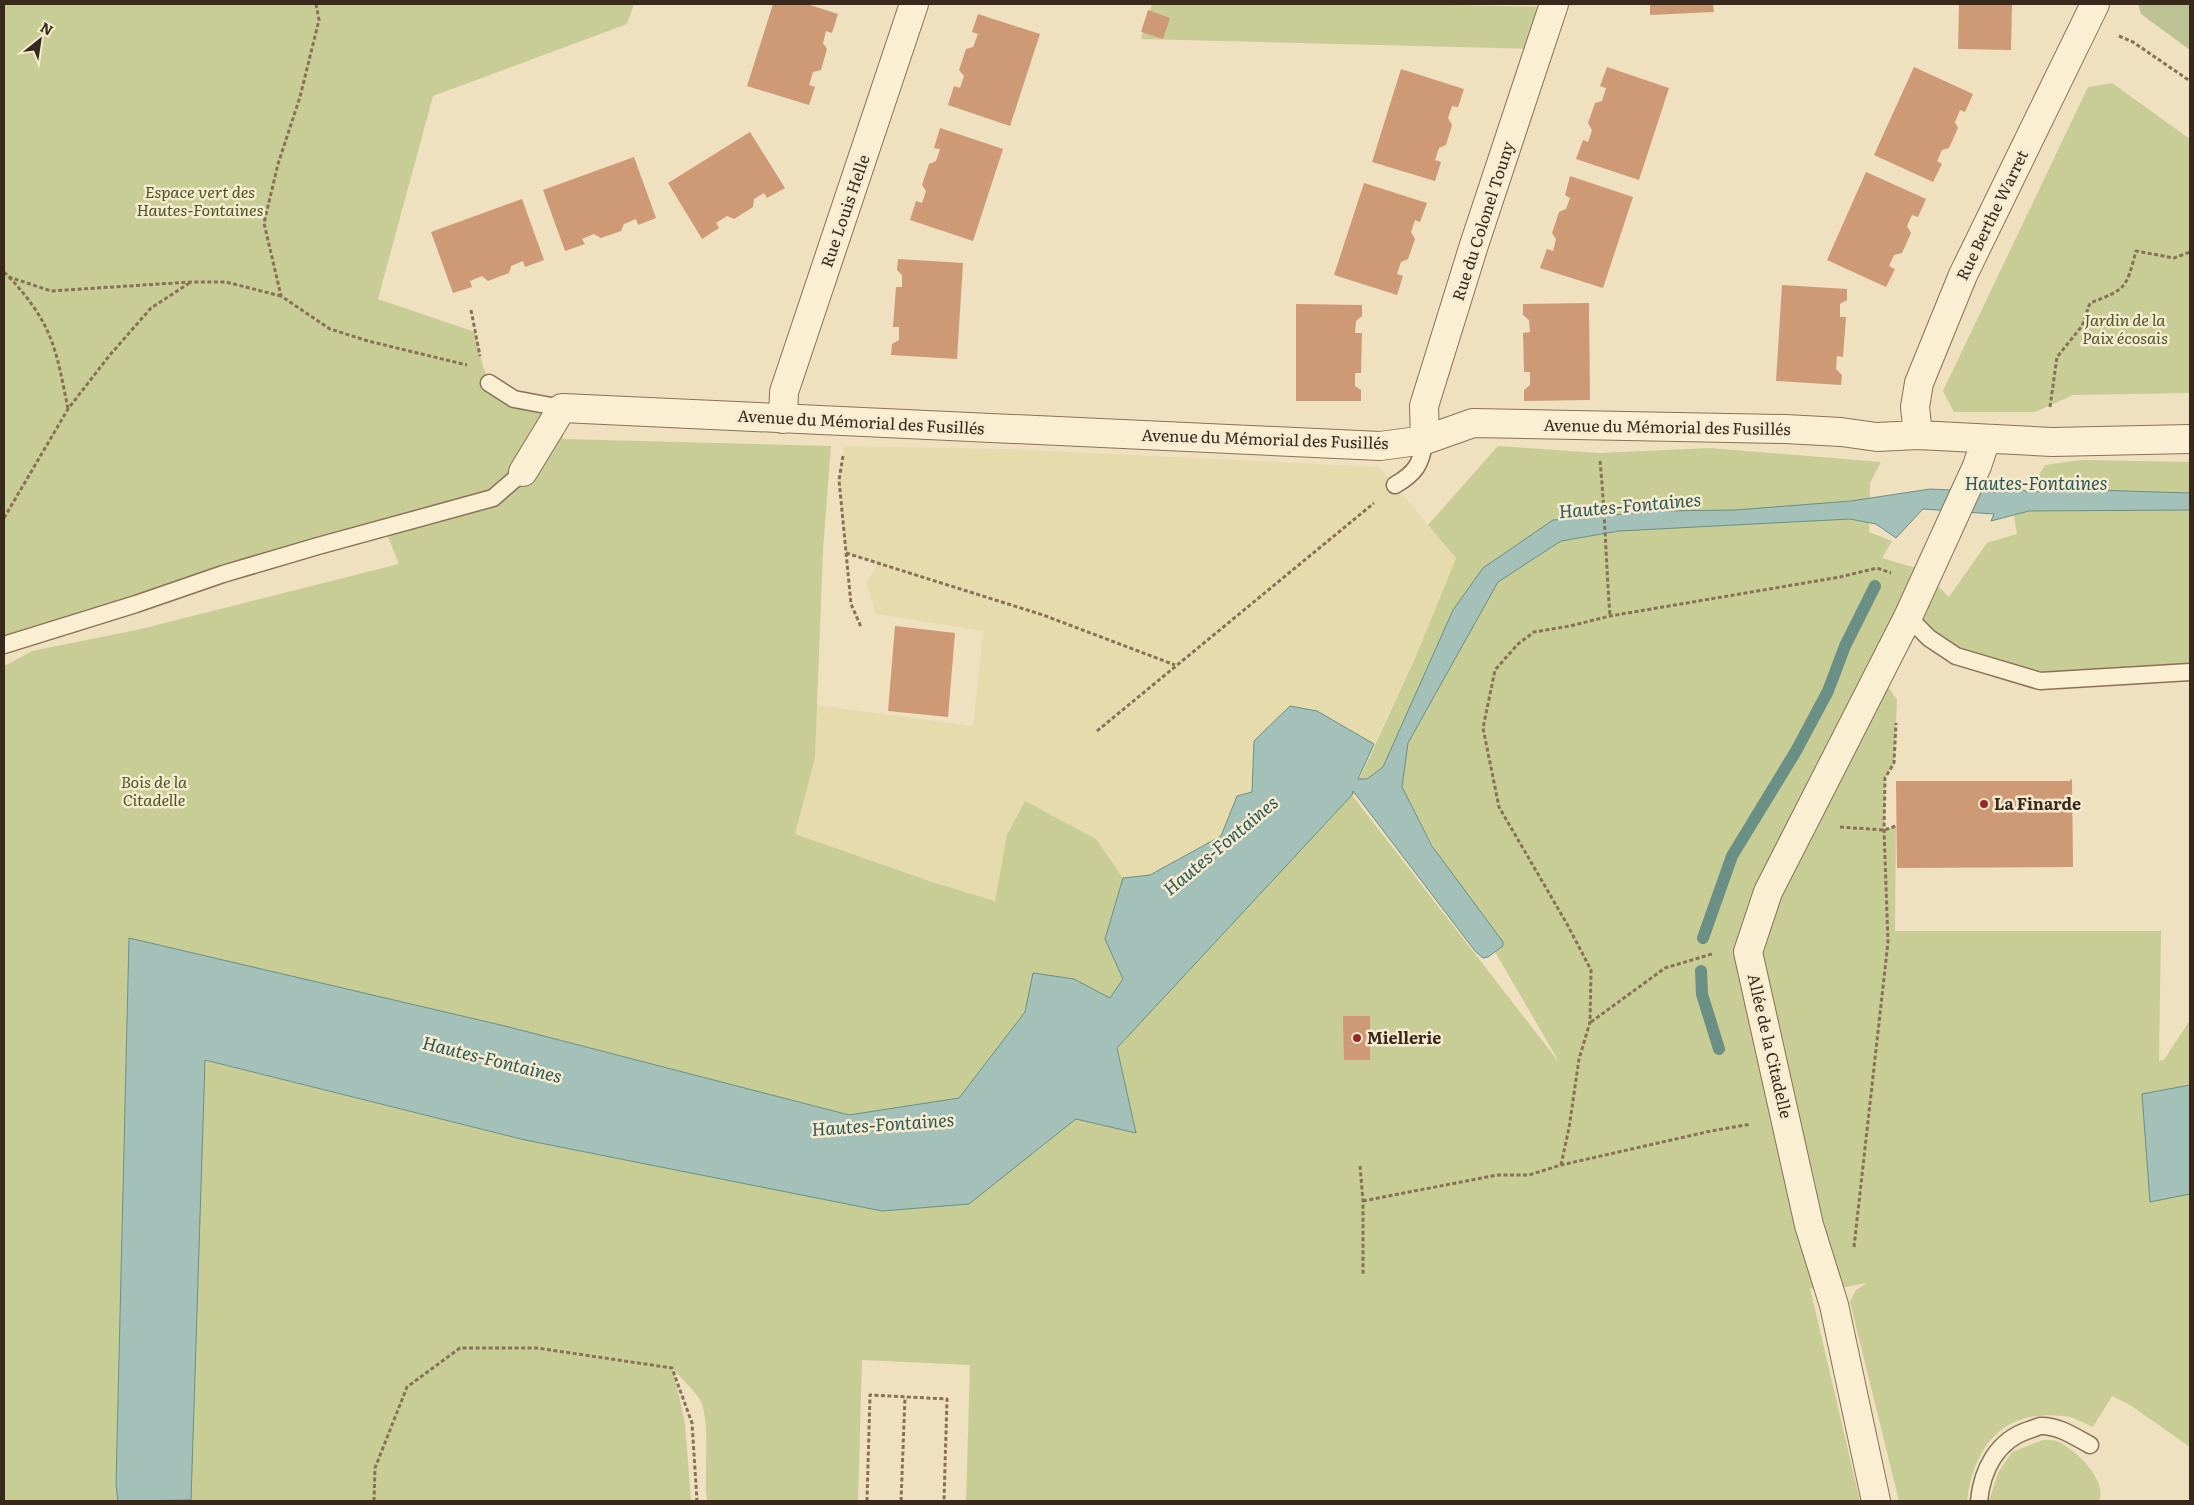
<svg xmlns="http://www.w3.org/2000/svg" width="2194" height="1505" viewBox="0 0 2194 1505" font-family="Literata,serif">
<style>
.farmland{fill:#e5dbad}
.green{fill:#c7cd94;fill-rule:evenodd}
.cemetery{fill:#bdc294}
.water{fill:#a3c1b8;stroke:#6a8f85}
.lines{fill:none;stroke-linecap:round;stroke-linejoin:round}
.stream{stroke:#6a8f85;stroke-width:12}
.building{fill:#ce9975}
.lane-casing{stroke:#897158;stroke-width:19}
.street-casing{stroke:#897158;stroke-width:30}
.path{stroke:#897158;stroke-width:3;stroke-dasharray:4 2.5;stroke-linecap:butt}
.lane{stroke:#faeed3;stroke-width:16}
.street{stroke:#faeed3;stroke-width:28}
.poi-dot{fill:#992628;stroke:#f6ebd0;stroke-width:2}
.labels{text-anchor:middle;stroke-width:5;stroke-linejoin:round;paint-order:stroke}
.park-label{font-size:16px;font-style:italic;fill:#495522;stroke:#f6ebd0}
.street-label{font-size:16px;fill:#38291c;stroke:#f6ebd0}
.poi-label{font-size:16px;font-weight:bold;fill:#38291c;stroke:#f6ebd0;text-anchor:start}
.water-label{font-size:18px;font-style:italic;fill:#2b5854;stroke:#f6ebd0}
</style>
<rect width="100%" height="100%" fill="#efe0c0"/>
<path class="farmland" d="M 844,446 L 1006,449 L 1379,467 L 1456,558 L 1417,654 L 1374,744 L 1317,711 L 1254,741 L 1252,792 L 1237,796 L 1221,836 L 1150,875 L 1123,878 L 1096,839 L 1007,835 L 995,901 L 932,882 L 795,834 L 815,758 L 817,705 L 973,726 L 983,631 L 876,614 L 866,583 L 878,564 L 846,553 L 839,480 Z"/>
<path class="green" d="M 4,4 L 634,4 L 627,24 L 433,96 L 378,299 L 475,332 L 482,363 L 489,383 L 562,408 L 563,439 L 831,446 L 823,550 L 815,758 L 795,834 L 932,882 L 995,901 L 1007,835 L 1025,801 L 1096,839 L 1123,878 L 1105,939 L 1123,979 L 1110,998 L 1074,979 L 1033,973 L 1025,1012 L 959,1098 L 849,1115 L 505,1026 L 129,939 L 116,1485 L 118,1501 L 4,1501 L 4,666 L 32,651 L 141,629 L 399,564 L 385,529 L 4,645 Z
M 1152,4 L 1399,4 L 1553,7 L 1539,49 L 1141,39 Z
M 2112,83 L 2190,139 L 2190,393 L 2073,395 L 2035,412 L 1954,412 L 1943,391 L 2088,87 Z
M 1498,446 L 1599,453 L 1710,448 L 1881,462 L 1870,483 L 1869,532 L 1892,541 L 1882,558 L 1916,568 L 1927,575 L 1949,597 L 1987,543 L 2017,534 L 2014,517 L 2045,465 L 2081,460 L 2190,462 L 2190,672 L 2040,681 L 1956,656 L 1908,618 L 1879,673 L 1897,700 L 1894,763 L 1885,778 L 1884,830 L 1896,826 L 1895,931 L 2161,931 L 2159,1061 L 2164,1060 L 2190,1020 L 2190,1447 L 2130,1405 L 2112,1396 L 2093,1427 C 2084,1423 2074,1417 2064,1416 C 2004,1409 1974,1445 1967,1501 L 1899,1501 L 1850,1302 L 1856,1290 L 1867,1283 L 1829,1290 L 1810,1288 L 1860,1501 L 966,1501 L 970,1365 L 862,1360 L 858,1501 L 707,1501 C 703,1473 712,1420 699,1398 C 692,1388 681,1378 673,1369 L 685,1423 L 691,1501 L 190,1501 L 204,1060 L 525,1140 L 882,1211 L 1033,1154 L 1076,1119 L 1136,1133 L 1117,1048 L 1352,795 L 1417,654 L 1456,558 L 1428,525 ZM 1399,787 L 1558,1060 L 1558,1061 L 1352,795 Z
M 2043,1440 C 2048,1440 2055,1440 2059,1442 C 2076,1450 2108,1481 2099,1501 L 1989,1501 L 1998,1473 L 2012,1452 Z"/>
<path class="cemetery" d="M 2138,4 L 2190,4 L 2190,50 L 2141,14 Z"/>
<path class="water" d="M 2014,486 L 2028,492 L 2093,490 L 2190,493 L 2190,510 L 2029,511 L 1991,521 L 1994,514 L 1923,509 L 1896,538 L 1876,524 L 1850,519 L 1619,531 L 1561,541 L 1498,582 L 1408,743 L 1402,787 L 1432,846 L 1503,942 L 1503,946 L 1488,957 L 1483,958 L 1475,951 L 1353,791 L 1352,795 L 1117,1048 L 1136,1133 L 1076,1119 L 969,1204 L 882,1211 L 525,1140 L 205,1060 L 191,1500 L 118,1501 L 116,1485 L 129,938 L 505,1026 L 849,1115 L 959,1098 L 1025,1012 L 1033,973 L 1074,979 L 1110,998 L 1123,979 L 1105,939 L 1123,878 L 1150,875 L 1221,836 L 1237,796 L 1252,792 L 1254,741 L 1290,706 L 1317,711 L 1374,744 L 1358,779 L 1367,779 L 1383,767 L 1453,610 L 1483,568 L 1553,520 L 1659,511 L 1735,510 L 1851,501 L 1930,489 L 1995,492 Z
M 2190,1085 L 2190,1194 L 2150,1202 L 2142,1094 Z"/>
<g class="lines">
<path class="stream" d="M 1703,938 L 1732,856 L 1796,751 L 1828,691 L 1845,646 L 1875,586
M 1701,971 L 1702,994 L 1719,1049"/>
</g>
<path class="building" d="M 773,4 L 807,4 L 838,14 L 832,33 L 826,31 L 823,43 L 827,49 L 821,70 L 813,72 L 809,85 L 815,87 L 809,105 L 747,86 Z
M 1650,4 L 1713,4 L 1714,12 L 1650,15 Z
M 1959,4 L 2012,4 L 2011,50 L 1958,49 Z
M 1148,10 L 1170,18 L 1163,39 L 1141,32 Z
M 978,14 L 1040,34 L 1010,126 L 948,105 L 954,86 L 960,88 L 964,76 L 959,70 L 966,49 L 973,47 L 978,34 L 972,32 Z
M 1607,67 L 1669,88 L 1639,180 L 1576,159 L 1583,140 L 1588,142 L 1592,130 L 1588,123 L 1595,103 L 1602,101 L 1606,88 L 1600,86 Z
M 1914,67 L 1973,94 L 1965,112 L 1960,110 L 1955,122 L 1958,128 L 1949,148 L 1942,150 L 1937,161 L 1942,164 L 1933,182 L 1874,155 Z
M 1401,69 L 1464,89 L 1458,107 L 1452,106 L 1448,118 L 1452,125 L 1446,145 L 1439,148 L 1435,160 L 1441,162 L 1435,181 L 1372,162 Z
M 940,128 L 1003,149 L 973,241 L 910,220 L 916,201 L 922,203 L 926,191 L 922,185 L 929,164 L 936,161 L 940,149 L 934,148 Z
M 750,132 L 785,188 L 767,198 L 764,193 L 754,199 L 753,207 L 734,219 L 727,216 L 716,223 L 719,228 L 702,239 L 668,183 Z
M 634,157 L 656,218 L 638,225 L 636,219 L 624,224 L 621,231 L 601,238 L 594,234 L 582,239 L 585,244 L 565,251 L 543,190 Z
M 1866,172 L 1926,199 L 1918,217 L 1912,215 L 1907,226 L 1911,233 L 1902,253 L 1894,255 L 1889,266 L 1895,269 L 1886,287 L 1827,260 Z
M 1570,176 L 1633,197 L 1603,288 L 1540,268 L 1547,249 L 1553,251 L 1556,239 L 1552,233 L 1559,212 L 1566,209 L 1570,198 L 1565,195 Z
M 1364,183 L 1427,203 L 1420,222 L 1415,220 L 1411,232 L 1415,239 L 1408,259 L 1401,262 L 1397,274 L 1403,276 L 1397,295 L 1334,275 Z
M 522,199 L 544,260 L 525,267 L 523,261 L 511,266 L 509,273 L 488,281 L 482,276 L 470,281 L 472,287 L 453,293 L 431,232 Z
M 898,259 L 963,263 L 957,359 L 891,355 L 892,344 L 899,340 L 899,327 L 893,327 L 896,287 L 902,287 L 902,275 L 897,270 Z
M 1782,285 L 1847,289 L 1847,300 L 1840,304 L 1840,317 L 1846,317 L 1843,357 L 1837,356 L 1836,369 L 1842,375 L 1841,385 L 1776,381 Z
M 1589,303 L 1590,400 L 1524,401 L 1524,390 L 1530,385 L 1530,372 L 1524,372 L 1523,333 L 1530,332 L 1529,320 L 1523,315 L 1523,304 Z
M 1296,304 L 1362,305 L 1362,316 L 1356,321 L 1355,333 L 1362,333 L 1361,373 L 1355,373 L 1355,386 L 1361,390 L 1361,401 L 1296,401 Z
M 895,626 L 955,633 L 948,717 L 888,711 Z
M 2070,779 L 2072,780 L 2073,867 L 1897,868 L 1896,781 L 2070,781 Z
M 1343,1016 L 1370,1016 L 1370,1060 L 1344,1060 Z"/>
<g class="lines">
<g class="lane-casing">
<path id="lane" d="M 489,383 L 514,399 L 562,408
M 1395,485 C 1416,473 1421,464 1425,440
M 1908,617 L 1929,638 L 1956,656 L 2040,681 L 2190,672
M 4,645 L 136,604 L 223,574 L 318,546 L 493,498 L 523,472
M 1979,1501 C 1982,1470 1997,1440 2029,1430 C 2032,1429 2037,1427 2040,1426 C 2058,1425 2075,1437 2090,1445"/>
</g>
<g class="street-casing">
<path id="street" d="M 783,419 L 784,392 L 914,4
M 1918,435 L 1915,407 L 1919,383 L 1963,275 L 2095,4
M 1425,440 L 1424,406 L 1474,245 L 1554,4
M 523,472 L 562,408 L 1380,446 L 1425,440 L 1473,423 L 1785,429 L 1841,432 L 1877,437 L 1918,435 L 2052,442 L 2190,439
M 1876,1501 L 1834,1305 L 1809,1225 L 1748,952 L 1768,892 L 1908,617 L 1977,466 L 1986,439"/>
</g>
<path class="path" d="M 316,4 L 319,20 L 300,97 L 278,164 L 264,223 L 281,296 L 330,329 L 368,341 L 467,365
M 2119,36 L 2133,42 L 2190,81
M 4,272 L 9,277 L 51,291 L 191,282 L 226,282 L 281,296
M 9,277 C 53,324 56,349 68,409
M 471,310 L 480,356
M 2050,407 L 2057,357 L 2082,326 L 2090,303 C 2127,289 2126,288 2136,251 L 2174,258 L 2190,252
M 843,456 L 839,480 L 851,604 L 861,627
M 1600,461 C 1605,512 1606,564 1610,616
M 4,518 L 68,409 L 109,356 L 151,308 L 191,282
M 846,553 L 1043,615 L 1175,665
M 1097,731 L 1374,503
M 1840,827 L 1884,830 L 1896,826
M 1591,1022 L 1665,968 L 1712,954
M 1561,1165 L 1569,1128 L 1579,1059 L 1590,1022 L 1591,970 L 1567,924 L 1499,807 L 1483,728 L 1495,670 L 1518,644 L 1534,632 L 1570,626 L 1610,616 L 1840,577 L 1877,568 L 1891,573
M 1360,1166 L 1363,1201 L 1363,1275
M 1363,1201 L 1497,1175 L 1529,1175 L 1561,1165 L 1711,1131 L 1751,1124
M 1854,1247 L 1888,942 L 1884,830 L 1885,778 L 1894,763 L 1896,723
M 374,1501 L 375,1468 L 407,1387 L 460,1348 L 537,1348 L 672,1368 L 692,1423 L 697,1501
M 867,1501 L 870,1395 L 947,1399 L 944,1501
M 901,1501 L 905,1397"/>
<use href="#lane" class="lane"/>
<use href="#street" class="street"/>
</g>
<g class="poi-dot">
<circle cx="1984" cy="804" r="5"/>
<circle cx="1357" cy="1038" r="5"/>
</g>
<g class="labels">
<g class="park-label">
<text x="200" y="198">Espace vert des<tspan x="200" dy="18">Hautes-Fontaines</tspan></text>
<text x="2125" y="326">Jardin de la<tspan x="2125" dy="18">Paix écosais</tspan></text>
<text x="154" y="788">Bois de la<tspan x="154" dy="18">Citadelle</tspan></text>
</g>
<g class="street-label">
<text transform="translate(845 211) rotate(-71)" y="6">Rue Louis Helle</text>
<text transform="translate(1992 215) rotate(-64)" y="6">Rue Berthe Warret</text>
<text transform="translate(1483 221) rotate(-72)" y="6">Rue du Colonel Touny</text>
<text transform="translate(861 422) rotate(3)" y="6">Avenue du Mémorial des Fusillés</text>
<text transform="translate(1667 427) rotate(1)" y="6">Avenue du Mémorial des Fusillés</text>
<text transform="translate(1265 439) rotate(2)" y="6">Avenue du Mémorial des Fusillés</text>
<text transform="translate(1770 1046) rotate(77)" y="6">Allée de la Citadelle</text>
</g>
<g class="poi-label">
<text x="1994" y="810">La Finarde</text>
<text x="1367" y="1044">Miellerie</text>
</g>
<g class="water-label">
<text x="2036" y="490">Hautes-Fontaines</text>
<text transform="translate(1630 506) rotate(-5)" y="6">Hautes-Fontaines</text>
<text transform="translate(1221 846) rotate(-40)" y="6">Hautes-Fontaines</text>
<text transform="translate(492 1060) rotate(14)" y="6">Hautes-Fontaines</text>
<text transform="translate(883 1125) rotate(-4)" y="6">Hautes-Fontaines</text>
</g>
</g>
<rect width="2194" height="1505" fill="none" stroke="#38291c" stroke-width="10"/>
<g transform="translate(40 40) rotate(30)" stroke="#f6ebd0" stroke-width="4" paint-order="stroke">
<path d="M0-4L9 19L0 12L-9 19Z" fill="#38291c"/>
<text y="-8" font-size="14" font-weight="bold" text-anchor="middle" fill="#38291c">N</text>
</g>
</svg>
